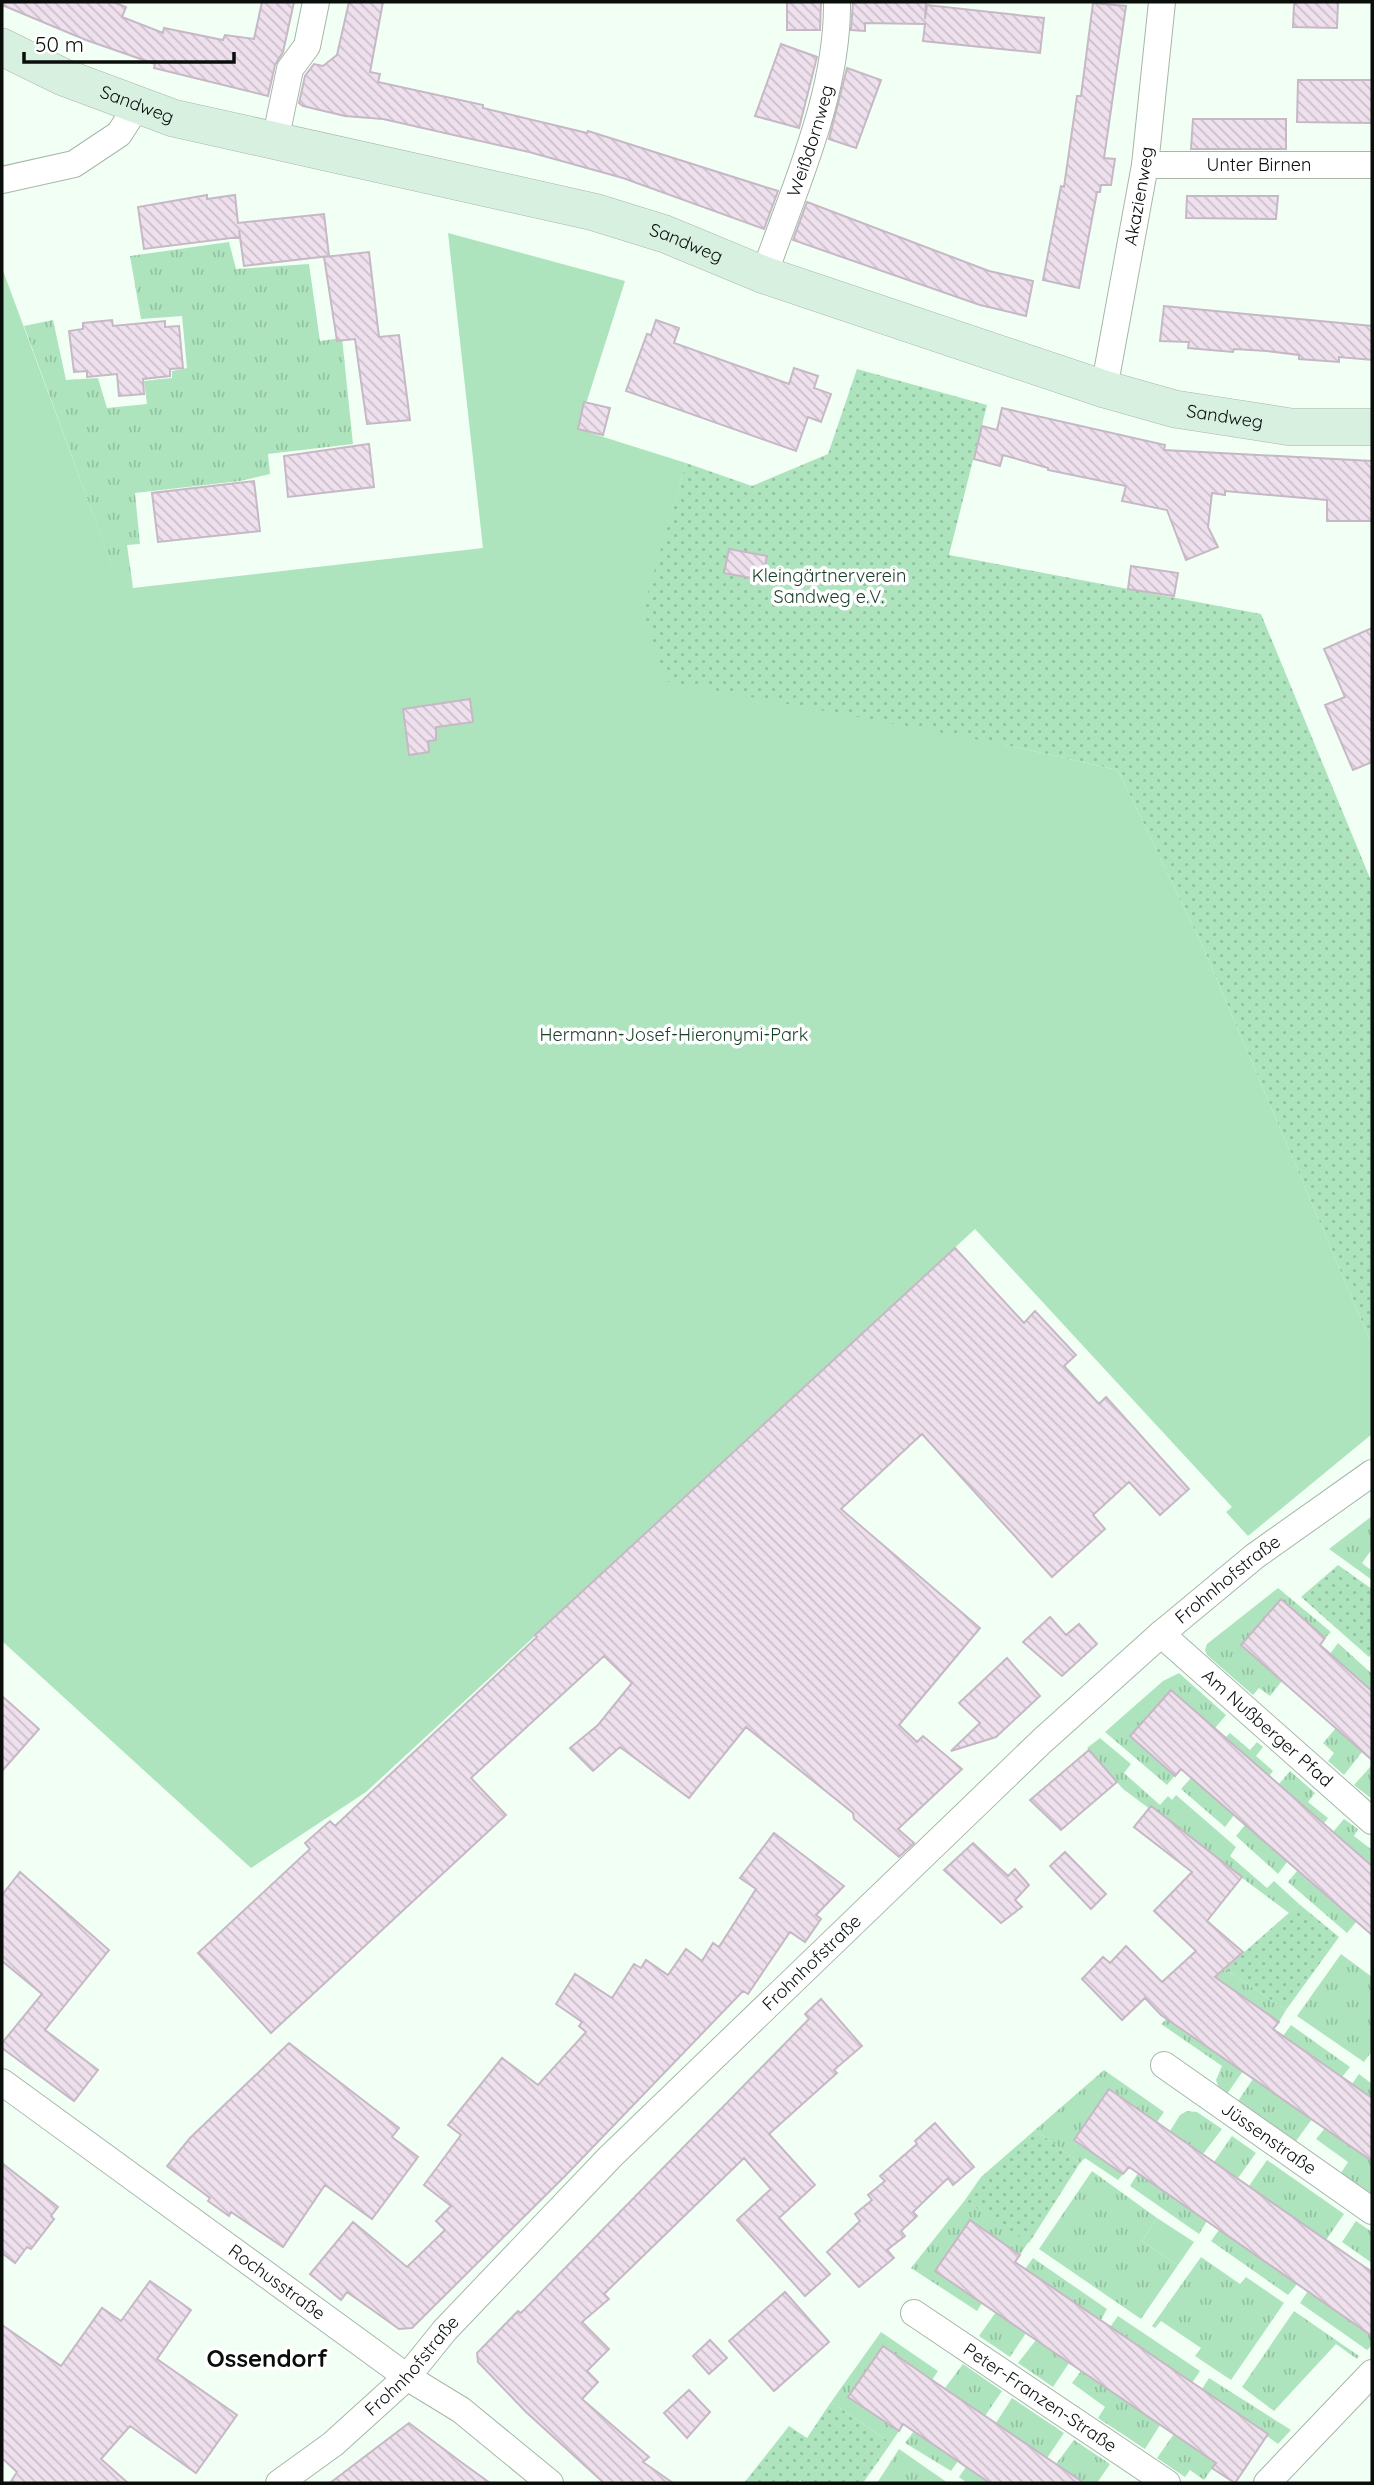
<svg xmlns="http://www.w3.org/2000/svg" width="1374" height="2485" viewBox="0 0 1374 2485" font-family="Quicksand,sans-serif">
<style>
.grass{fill:url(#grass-tufts)}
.park{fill:#ade4bd}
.garden{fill:url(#garden-dots)}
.building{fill:url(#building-back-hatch);stroke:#c6b9c5;stroke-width:2}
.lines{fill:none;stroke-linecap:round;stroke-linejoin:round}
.street-casing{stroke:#a7b6ab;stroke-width:28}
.secondary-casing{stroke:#a7b6ab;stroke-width:38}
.street{stroke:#fff;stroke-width:26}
.secondary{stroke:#d8f0e0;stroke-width:37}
.labels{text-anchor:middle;stroke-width:7;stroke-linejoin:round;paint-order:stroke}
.street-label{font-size:18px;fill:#090e0b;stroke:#fff}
.park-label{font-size:18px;fill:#163e26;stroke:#fff}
.district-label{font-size:24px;font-weight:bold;fill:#090e0b;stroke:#fff}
</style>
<defs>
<pattern id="grass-tufts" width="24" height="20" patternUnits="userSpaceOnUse" patternTransform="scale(1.75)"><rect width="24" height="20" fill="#ade4bd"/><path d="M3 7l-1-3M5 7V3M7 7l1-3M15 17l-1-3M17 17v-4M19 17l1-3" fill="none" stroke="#94c2a1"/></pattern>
<pattern id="garden-dots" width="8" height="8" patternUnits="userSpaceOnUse" patternTransform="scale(1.75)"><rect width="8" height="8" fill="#ade4bd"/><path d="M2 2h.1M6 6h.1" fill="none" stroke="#94c2a1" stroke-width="1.8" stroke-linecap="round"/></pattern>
<pattern id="building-back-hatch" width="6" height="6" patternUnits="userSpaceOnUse" patternTransform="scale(1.75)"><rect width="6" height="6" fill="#eee0ed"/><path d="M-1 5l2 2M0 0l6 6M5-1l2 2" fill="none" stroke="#cbbfca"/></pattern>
</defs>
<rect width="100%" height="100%" fill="#f2fff5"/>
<path class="grass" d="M 229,242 L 236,269 L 309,264 L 320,341 L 342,338 L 353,444 L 268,454 L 270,474 L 240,481 L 135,493 L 140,544 L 127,545 L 133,588 L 119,585 L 24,326 L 53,320 L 66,380 L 98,378 L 107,408 L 147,404 L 144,381 L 172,378 L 172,371 L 187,368 L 182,316 L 141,319 L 130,256 Z
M 1372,1516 L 1372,1549 L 1362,1563 L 1372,1571 L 1372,1580 L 1329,1549 Z
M 1278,1588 L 1331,1632 L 1325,1638 L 1281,1600 L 1241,1645 L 1282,1681 L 1270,1696 L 1259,1688 L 1253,1695 L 1207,1655 L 1205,1650 L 1207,1644 Z
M 1338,1643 L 1372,1674 L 1372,1691 L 1330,1654 Z
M 1179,1673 L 1226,1715 L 1167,1785 L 1105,1732 L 1163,1681 Z
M 1336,1728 L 1362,1752 L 1344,1775 L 1328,1761 L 1334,1753 L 1323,1743 Z
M 1230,1733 L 1250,1750 L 1257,1742 L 1263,1747 L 1256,1756 L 1273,1771 L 1269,1776 L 1226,1737 Z
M 1100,1738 L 1131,1764 L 1124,1773 L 1160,1805 L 1168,1796 L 1172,1800 L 1176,1795 L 1236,1847 L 1230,1856 L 1267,1888 L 1274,1881 L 1299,1904 L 1289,1913 L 1123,1789 L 1087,1748 Z
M 1372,1765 L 1372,1799 L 1354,1785 Z
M 1290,1771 L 1315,1793 L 1308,1802 L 1328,1818 L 1324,1823 L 1279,1784 Z
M 1191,1778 L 1234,1815 L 1225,1827 L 1181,1789 Z
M 1344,1819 L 1358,1829 L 1354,1836 L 1372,1850 L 1372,1866 L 1333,1832 Z
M 1245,1825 L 1287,1862 L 1278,1874 L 1236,1836 Z
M 1297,1871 L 1356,1922 L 1347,1933 L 1288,1882 Z
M 1341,1954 L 1372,1977 L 1372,2051 L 1364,2062 L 1297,2016 Z
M 1225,1969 L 1286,2010 L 1279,2022 L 1229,1987 L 1243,2071 L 1227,2094 L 1219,2088 L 1216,2080 L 1222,2066 L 1161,2024 Z
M 1291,2025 L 1350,2067 L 1342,2077 L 1283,2036 Z
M 1104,2070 L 1164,2112 L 1157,2122 L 1110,2089 L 1074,2141 L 1123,2174 L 1118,2180 L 1085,2158 L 1080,2163 L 1035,2130 Z
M 1359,2074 L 1372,2084 L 1372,2098 L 1352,2084 Z
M 1253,2079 L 1312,2119 L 1296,2141 L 1238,2101 Z
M 1187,2111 L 1197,2112 L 1222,2129 L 1203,2154 L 1170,2131 L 1180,2115 Z
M 1325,2128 L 1372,2161 L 1372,2194 L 1341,2173 L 1348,2162 L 1316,2139 Z
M 1232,2136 L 1256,2153 L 1238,2178 L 1214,2162 Z
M 1267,2160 L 1344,2214 L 1326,2240 L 1249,2186 Z
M 1092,2171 L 1157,2218 L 1142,2241 L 1178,2265 L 1141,2319 L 1039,2249 Z
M 1138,2173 L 1207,2221 L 1199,2234 L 1130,2186 Z
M 965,2200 L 1029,2241 L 1020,2255 L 972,2221 L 982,2303 L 977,2311 L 911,2268 Z
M 1356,2221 L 1372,2232 L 1372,2263 L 1342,2242 Z
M 1219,2230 L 1297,2284 L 1288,2295 L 1211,2241 Z
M 1201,2257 L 1240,2284 L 1246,2277 L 1284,2303 L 1231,2380 L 1195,2356 L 1201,2348 L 1161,2321 L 1155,2328 L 1152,2326 Z
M 1033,2258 L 1107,2309 L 1101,2320 L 1025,2269 Z
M 1308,2291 L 1372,2336 L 1372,2345 L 1367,2350 L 1300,2303 Z
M 1294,2311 L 1359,2356 L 1357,2359 L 1336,2344 L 1274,2411 L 1242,2387 Z
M 996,2312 L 1026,2333 L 1010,2357 L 979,2336 Z
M 1118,2316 L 1200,2371 L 1192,2383 L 1110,2327 Z
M 881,2332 L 938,2371 L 932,2380 L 883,2346 L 849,2397 L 899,2431 L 891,2443 L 831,2402 Z
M 1036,2340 L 1069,2363 L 1053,2387 L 1018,2363 Z
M 963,2364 L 1002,2391 L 985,2416 L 945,2388 Z
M 1081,2371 L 1160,2425 L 1145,2449 L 1098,2418 L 1105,2407 L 1072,2383 Z
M 1209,2378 L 1291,2430 L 1278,2444 L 1202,2389 Z
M 1012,2398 L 1064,2433 L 1047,2458 L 996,2423 Z
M 914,2431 L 958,2461 L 951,2471 L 905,2443 Z
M 1174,2434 L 1216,2463 L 1204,2480 L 1190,2470 L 1185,2477 L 1157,2458 Z
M 1074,2440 L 1110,2464 L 1097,2483 L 1084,2483 L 1056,2464 Z
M 899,2449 L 948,2483 L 877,2483 Z
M 966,2467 L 990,2483 L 967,2483 L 959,2477 Z"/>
<path class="park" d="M 448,233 L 625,281 L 578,429 L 686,463 L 644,609 L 1006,745 L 1118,770 L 1203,947 L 1372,1345 L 1372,1434 L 1248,1536 L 1226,1512 L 1232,1507 L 975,1229 L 366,1792 L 251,1868 L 2,1641 L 2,268 L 119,584 L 133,588 L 483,548 Z
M 1157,2218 L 1194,2242 L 1178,2265 L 1142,2241 Z"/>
<path class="garden" d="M 857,369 L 987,405 L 949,555 L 1261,614 L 1372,883 L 1372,1345 L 1203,947 L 1118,770 L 1006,745 L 665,681 L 643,609 L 686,463 L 752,486 L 828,454 Z
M 1338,1565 L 1372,1589 L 1372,1653 L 1369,1657 L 1301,1597 Z
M 1299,1904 L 1339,1937 L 1286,2010 L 1225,1969 Z
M 1035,2130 L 1080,2163 L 1029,2243 L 965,2200 L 981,2177 Z
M 831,2402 L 891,2443 L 863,2483 L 805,2483 L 800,2480 L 798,2483 L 744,2483 L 789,2426 L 807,2438 Z"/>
<path class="building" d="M 2,2 L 113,2 L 126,7 L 122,17 L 163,33 L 164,28 L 223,40 L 225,35 L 254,39 L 262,2 L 294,2 L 283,52 L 275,65 L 268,96 L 154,68 L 155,64 L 86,40 L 2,5 Z
M 349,2 L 383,2 L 370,72 L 380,74 L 378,82 L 483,105 L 483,108 L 587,133 L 588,131 L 778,191 L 764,229 L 623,178 L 529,152 L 383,119 L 345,116 L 303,106 L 299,103 L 305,76 L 314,64 L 323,66 L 337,55 Z
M 787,2 L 821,2 L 820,30 L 787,30 Z
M 853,2 L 926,2 L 925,19 L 927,5 L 1044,18 L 1040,53 L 923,41 L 925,24 L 865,23 L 865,31 L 851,30 Z
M 1297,2 L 1338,2 L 1337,28 L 1293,27 L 1294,5 Z
M 1093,3 L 1126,6 L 1104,158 L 1115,159 L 1111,185 L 1101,185 L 1100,192 L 1097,192 L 1079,288 L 1043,280 L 1061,186 L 1064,187 L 1077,96 L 1081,96 Z
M 781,44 L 817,57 L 799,128 L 755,116 Z
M 847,68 L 881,80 L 856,148 L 829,139 Z
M 1298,80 L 1372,80 L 1372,123 L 1297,122 Z
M 1193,119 L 1286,119 L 1286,149 L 1191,149 Z
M 207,195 L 207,199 L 235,195 L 238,223 L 324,214 L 329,256 L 244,266 L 239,230 L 240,237 L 144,249 L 138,207 Z
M 1187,196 L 1278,196 L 1276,219 L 1186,218 Z
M 807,202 L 989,271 L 1033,281 L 1026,316 L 980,305 L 793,240 Z
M 369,252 L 379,337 L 399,335 L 410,420 L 367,424 L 355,339 L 337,341 L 324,257 Z
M 1164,306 L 1372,326 L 1372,360 L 1339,357 L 1339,362 L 1299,359 L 1299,355 L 1267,351 L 1234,349 L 1233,352 L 1188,348 L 1189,342 L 1160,341 Z
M 112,320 L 113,326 L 165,321 L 165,327 L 179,326 L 183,368 L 170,369 L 170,376 L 143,379 L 144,394 L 119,396 L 117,374 L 87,377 L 87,371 L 74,372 L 69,331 L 83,329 L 83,323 Z
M 656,320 L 679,328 L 674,343 L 789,384 L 794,368 L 818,376 L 814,388 L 831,394 L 821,422 L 808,417 L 796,451 L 626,391 L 647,334 L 651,335 Z
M 584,402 L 610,408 L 603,435 L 578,429 Z
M 1002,408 L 1165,445 L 1164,450 L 1372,461 L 1372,521 L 1327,521 L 1327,500 L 1225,491 L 1225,495 L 1212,493 L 1208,527 L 1218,547 L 1186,560 L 1167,510 L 1122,501 L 1126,486 L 1048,470 L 1048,468 L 1003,455 L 1000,466 L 974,459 L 982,426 L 997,430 Z
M 369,444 L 374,487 L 288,497 L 284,456 Z
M 254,481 L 260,531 L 158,542 L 152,493 Z
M 729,549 L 767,556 L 762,580 L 724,573 Z
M 1131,566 L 1178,573 L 1174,596 L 1128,589 Z
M 1372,628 L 1372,762 L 1353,770 L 1325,705 L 1345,697 L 1324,649 Z
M 470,699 L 473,722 L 436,727 L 436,740 L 428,741 L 429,752 L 409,755 L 403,709 Z
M 955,1248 L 1024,1323 L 1035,1311 L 1076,1355 L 1064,1366 L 1099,1404 L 1106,1397 L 1189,1489 L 1160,1515 L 1129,1482 L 1093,1515 L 1105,1529 L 1052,1577 L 922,1434 L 841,1509 L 980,1628 L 899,1725 L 917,1742 L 923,1736 L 962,1769 L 898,1829 L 914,1843 L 899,1857 L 854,1819 L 853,1813 L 746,1727 L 689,1798 L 620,1747 L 593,1771 L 570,1748 L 598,1725 L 632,1683 L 604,1656 L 471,1778 L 506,1815 L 271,2033 L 198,1953 L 310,1849 L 305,1843 L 330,1821 L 335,1826 L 537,1637 L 535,1635 Z
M 1281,1599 L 1325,1638 L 1320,1645 L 1372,1691 L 1372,1760 L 1241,1645 Z
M 1050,1617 L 1066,1635 L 1079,1624 L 1097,1644 L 1062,1676 L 1023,1642 Z
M 1007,1658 L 1040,1696 L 996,1737 L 951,1751 L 980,1723 L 959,1703 Z
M 1171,1690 L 1372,1866 L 1372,1935 L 1181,1769 L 1175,1776 L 1130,1736 Z
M 2,1696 L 39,1729 L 2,1771 Z
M 1089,1750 L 1117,1782 L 1061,1830 L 1030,1800 Z
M 1151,1806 L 1242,1877 L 1207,1921 L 1243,1952 L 1215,1977 L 1279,2022 L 1273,2029 L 1372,2098 L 1372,2161 L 1161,2015 L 1145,1998 L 1122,2020 L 1082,1979 L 1103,1957 L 1110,1963 L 1126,1946 L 1162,1982 L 1196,1951 L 1154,1911 L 1192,1872 L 1134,1827 Z
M 774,1833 L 844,1886 L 816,1915 L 821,1919 L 805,1942 L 790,1932 L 748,1994 L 743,1991 L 565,2176 L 412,2328 L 399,2329 L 347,2292 L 341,2300 L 310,2274 L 353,2222 L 407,2267 L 445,2230 L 436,2221 L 451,2206 L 424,2185 L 461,2135 L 448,2125 L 502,2058 L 538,2085 L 586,2032 L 579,2026 L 582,2022 L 556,2004 L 575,1974 L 612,1998 L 634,1964 L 641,1968 L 646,1960 L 668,1975 L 686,1949 L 702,1961 L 713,1943 L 719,1947 L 756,1889 L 740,1878 Z
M 973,1843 L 1008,1876 L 1015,1869 L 1029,1885 L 1015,1900 L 1022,1907 L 1001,1923 L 944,1870 Z
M 1065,1852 L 1106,1894 L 1091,1909 L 1050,1866 Z
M 20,1872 L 109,1950 L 45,2030 L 98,2070 L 74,2101 L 2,2048 L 2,2043 L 42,1994 L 2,1961 L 2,1895 Z
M 821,1999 L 862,2046 L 834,2070 L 837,2073 L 769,2134 L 815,2185 L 779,2218 L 830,2274 L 805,2296 L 737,2220 L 771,2189 L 744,2158 L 604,2294 L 609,2299 L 582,2322 L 609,2349 L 587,2371 L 598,2382 L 582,2399 L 649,2457 L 643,2462 L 673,2483 L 604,2483 L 526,2412 L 478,2362 L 477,2353 L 518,2311 L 521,2313 L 809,2019 L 805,2014 Z
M 289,2043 L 399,2128 L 392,2137 L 418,2157 L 372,2219 L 325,2185 L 283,2247 L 231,2212 L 229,2216 L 208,2201 L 210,2198 L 167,2166 L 190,2138 Z
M 1109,2089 L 1372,2272 L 1372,2336 L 1129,2167 L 1123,2174 L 1074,2140 Z
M 935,2123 L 974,2167 L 953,2185 L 948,2178 L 913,2212 L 917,2216 L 901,2231 L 905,2236 L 887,2250 L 894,2258 L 859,2287 L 827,2252 L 860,2221 L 855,2214 L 872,2200 L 868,2195 L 885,2181 L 880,2176 L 917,2144 L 915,2141 Z
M 2,2163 L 58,2207 L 51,2216 L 54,2219 L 31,2249 L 27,2247 L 15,2263 L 2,2253 Z
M 970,2220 L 1020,2255 L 1015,2262 L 1268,2434 L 1235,2483 L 1212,2468 L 1216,2463 L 935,2271 Z
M 150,2281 L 191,2310 L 157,2359 L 237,2415 L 196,2473 L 130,2426 L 101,2459 L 128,2483 L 10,2483 L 17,2472 L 2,2458 L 2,2325 L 61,2366 L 102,2308 L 121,2321 Z
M 785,2292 L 829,2342 L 774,2391 L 729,2341 Z
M 710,2340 L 727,2358 L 709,2374 L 693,2356 Z
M 883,2346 L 932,2380 L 1084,2483 L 990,2483 L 903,2424 L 899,2431 L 848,2397 Z
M 689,2390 L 710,2412 L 687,2438 L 664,2413 Z
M 409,2423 L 461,2462 L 490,2483 L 330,2483 Z"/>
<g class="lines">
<g class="street-casing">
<g id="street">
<path d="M 275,141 L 290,69 L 307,46 L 316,2"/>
<path id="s1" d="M 1145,165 L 1372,165"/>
<path d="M 2,180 L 74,164 L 119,134 L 137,106"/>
<path id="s2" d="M 764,275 C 794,188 838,95 837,2"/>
<path id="s3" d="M 1104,389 L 1145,165 L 1162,2"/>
<path id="s4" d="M 1161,1634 L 1372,1821"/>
<path id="s5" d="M 1164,2065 L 1372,2211"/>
<path id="s6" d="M 2,2082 L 407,2377 L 461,2410 L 550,2483"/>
<path id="s7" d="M 914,2313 L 1167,2483"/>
<path id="s8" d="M 279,2483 L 333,2444 L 407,2377 L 445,2330 L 610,2157 L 1042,1741 L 1161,1634 L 1255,1556 L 1372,1473"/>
<path d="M 1267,2483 L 1372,2373"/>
</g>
</g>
<g class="secondary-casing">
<g id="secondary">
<path id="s9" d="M 2,47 L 63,77 L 173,118 L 594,212 L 665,234 L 764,275 L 1104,389 L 1175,409 L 1291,427 L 1372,427"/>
</g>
</g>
<use href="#street" class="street"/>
<use href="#secondary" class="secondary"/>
</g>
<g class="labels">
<g class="street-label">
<text dy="6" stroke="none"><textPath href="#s9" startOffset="147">Sandweg</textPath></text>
<text dy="6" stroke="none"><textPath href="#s2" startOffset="142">Weißdornweg</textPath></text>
<text dy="6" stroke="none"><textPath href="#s1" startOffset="114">Unter Birnen</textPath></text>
<text dy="6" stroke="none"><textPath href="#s3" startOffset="196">Akazienweg</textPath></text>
<text dy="6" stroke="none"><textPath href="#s9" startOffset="714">Sandweg</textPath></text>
<text dy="6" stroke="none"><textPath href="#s9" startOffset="1281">Sandweg</textPath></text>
<text dy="6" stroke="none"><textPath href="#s8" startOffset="1312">Frohnhofstraße</textPath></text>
<text dy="6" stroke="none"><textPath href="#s4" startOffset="142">Am Nußberger Pfad</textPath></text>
<text dy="6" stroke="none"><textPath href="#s8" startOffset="746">Frohnhofstraße</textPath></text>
<text dy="6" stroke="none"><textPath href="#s5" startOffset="128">Jüssenstraße</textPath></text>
<text dy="6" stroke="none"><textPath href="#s6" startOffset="340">Rochusstraße</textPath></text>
<text dy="6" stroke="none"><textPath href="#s8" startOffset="178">Frohnhofstraße</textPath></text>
<text dy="6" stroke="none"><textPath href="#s7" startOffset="152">Peter-Franzen-Straße</textPath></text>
</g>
<g class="park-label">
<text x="829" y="582">Kleingärtnerverein<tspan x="829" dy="21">Sandweg e.V.</tspan></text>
<text x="674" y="1041">Hermann-Josef-Hieronymi-Park</text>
</g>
<g class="district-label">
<text x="267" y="2367">Ossendorf</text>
</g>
</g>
<rect width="1374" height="2485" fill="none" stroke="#090e0b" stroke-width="7"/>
<path d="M24 52v10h210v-10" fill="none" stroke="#090e0b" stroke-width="3.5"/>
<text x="35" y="52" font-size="21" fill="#090e0b" stroke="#ffffff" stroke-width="5" paint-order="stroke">50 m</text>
</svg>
